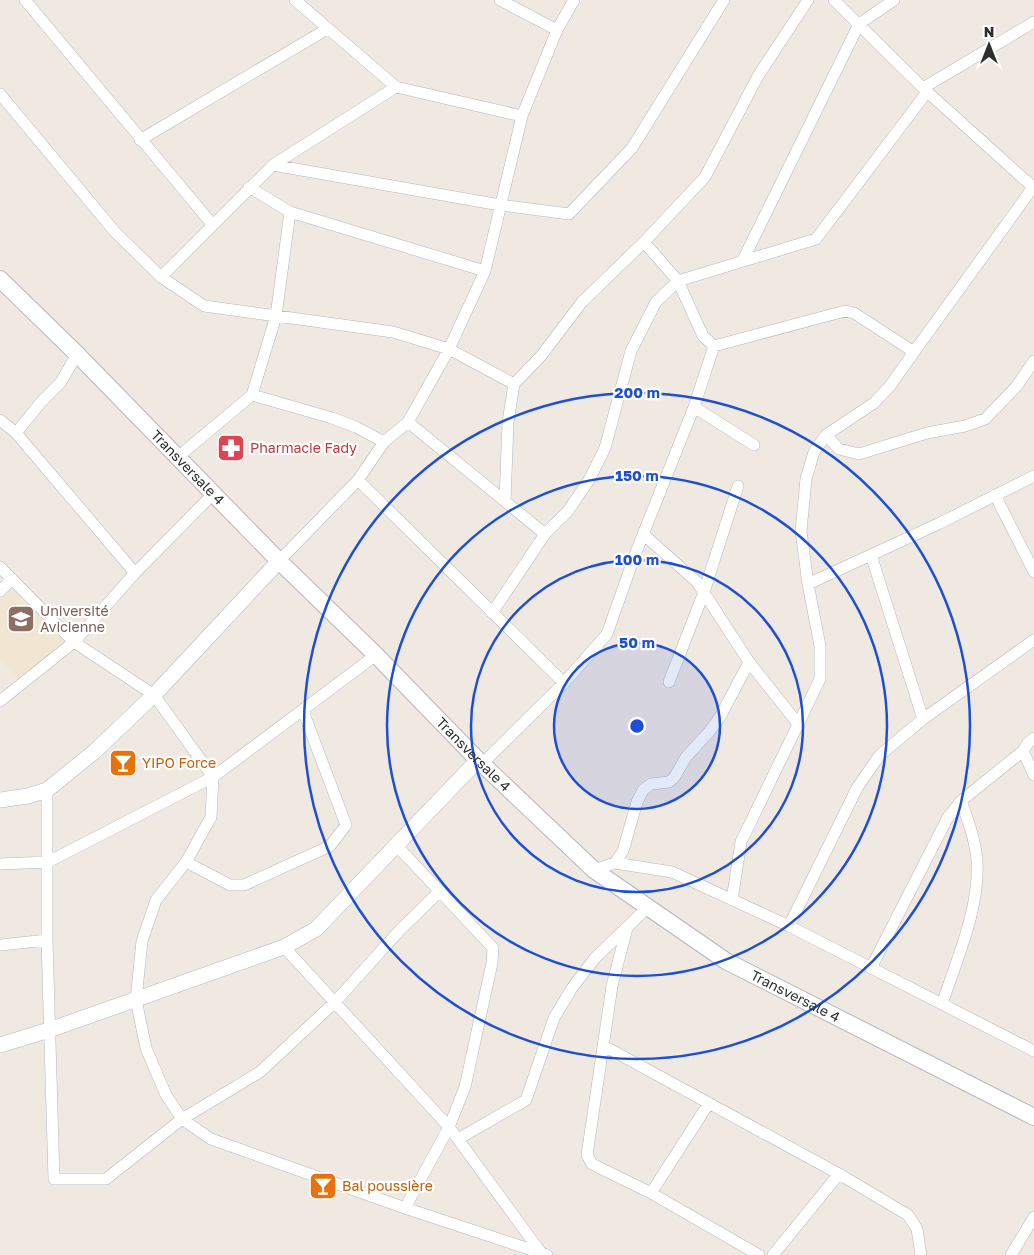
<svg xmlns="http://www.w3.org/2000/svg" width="1034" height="1255" viewBox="0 0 1034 1255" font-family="'Golos Text',sans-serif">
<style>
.education{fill:#f0e6d1}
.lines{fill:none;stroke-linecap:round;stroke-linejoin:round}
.minor-casing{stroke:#b4b7c1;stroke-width:12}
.tertiary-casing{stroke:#b4b7c1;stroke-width:16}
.secondary-casing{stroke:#b4b7c1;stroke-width:18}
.minor{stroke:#fff;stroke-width:11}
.tertiary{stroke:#fff;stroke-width:15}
.secondary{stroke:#fff;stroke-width:16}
.ring{fill:none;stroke:#1d4ed8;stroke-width:2.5}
.labels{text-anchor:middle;stroke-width:4.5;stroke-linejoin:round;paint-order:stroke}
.health-label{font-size:14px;fill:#be3a42;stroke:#fff;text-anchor:start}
.street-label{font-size:14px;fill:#2e2e2e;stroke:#fff}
.education-label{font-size:14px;fill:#785e54;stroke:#fff;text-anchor:start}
.food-label{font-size:14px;fill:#c56008;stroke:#fff;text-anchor:start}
.centre{fill:#1d4ed8;stroke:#fff;stroke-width:2.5}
.ring-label{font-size:15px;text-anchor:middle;font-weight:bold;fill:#1d4ed8;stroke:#fff;stroke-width:4.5;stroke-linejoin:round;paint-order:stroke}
</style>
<rect width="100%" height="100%" fill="#efe9e1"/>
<path class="education" d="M 9,589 L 65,640 L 20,680 L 0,660 L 0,598 Z"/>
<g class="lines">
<g class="minor-casing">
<path id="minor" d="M 25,0 L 212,224
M 295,0 L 396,87 L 522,116
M 500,0 L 557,30
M 834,0 L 923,88 L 1034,188
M 923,88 L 1034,22
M 0,94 L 115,232 L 161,277 L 204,306 L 393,332 L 449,349 L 514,384
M 140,140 L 327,29
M 273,165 L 500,205 L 569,214 L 632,148 L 724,0
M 249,187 L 290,212 L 485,271
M 290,212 L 276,316 L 252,395 L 332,418 L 356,427 L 384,442
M 644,242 L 678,281 L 703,336 L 714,346
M 743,260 L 859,24 L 894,0
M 161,277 L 273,165 L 396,87
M 914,352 L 1034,186
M 694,407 L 754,445
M 0,420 L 16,433 L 135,573
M 408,422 L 545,534
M 16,433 L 42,401 L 61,382 L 77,354
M 178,457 L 252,395
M 358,480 L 564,683
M 995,495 L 1034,572
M 505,501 L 508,422 L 514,384 L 541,356 L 582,302 L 644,242 L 705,177 L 758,76 L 808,0
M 643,534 L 697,582 L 749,662 L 799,725
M 871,555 L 923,719
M 279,561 L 358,480 L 384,442 L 408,422 L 449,349 L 485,271 L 522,116 L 557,30 L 574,0
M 0,567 L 74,642 L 154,695 L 213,777 L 211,817 L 186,862 L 156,900 L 142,941 L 136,1000 L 146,1048 L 166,1095 L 182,1119 L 211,1139 L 405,1208 L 547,1255
M 808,584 L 938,524 L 1034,476
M 0,591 L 12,579
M 492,613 L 545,534 L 568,511 L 589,480 L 605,448 L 631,351 L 656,302 L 678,281 L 816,239 L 927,92
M 669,682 L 704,592 L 738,486
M 0,701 L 74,642 L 135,573 L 213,494
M 1023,751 L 1034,775
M 482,764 L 564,683 L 607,634 L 636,552 L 694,407 L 714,346 L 845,311 L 854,313 L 914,352 L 890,386 L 874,403 L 826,435 L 839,449 L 859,454 L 927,433 L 965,426 L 985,419 L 1016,387 L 1034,361
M 47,790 L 47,940 L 54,1179 L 106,1179 L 182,1119 L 260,1072 L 335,1002 L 400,930 L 440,891
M 397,846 L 493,948 L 492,963 L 465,1087 L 449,1127 L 405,1208
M 186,862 L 230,885 L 244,885 L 330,846 L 346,825 L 303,711
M 615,863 L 623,851 L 637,802 L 643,790 L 651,784 L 669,782 L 674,778 L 686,757 L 709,732 L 720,717 L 749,662
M 0,864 L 48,862 L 213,777 L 376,655
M 594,870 L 615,863 L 672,872 L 789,926 L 1034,1051
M 732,900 L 741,842 L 820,679 L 820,646 L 808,584 L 801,531 L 806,479 L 814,452 L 826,435
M 789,926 L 857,788 L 879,756 L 923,719 L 1034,640
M 627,928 L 612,986 L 587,1155 L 592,1164 L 651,1193 L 759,1255
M 0,945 L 47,940
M 284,947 L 449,1127 L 542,1254
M 871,968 L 947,819 L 961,801 L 1023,751 L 1028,743 L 1034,738
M 942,1004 C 957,959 980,908 977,860 C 975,839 968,820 961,801
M 604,1046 L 839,1174 L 908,1215 L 917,1229 L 921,1255
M 458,1139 L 526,1100 L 554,1018 L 572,988 L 595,958 L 647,908
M 651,1193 L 709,1103
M 773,1255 L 839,1174
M 1011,1255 L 1034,1217"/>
</g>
<g class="tertiary-casing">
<path id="tertiary" d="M 0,800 L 28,796 L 47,790 L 94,752 L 154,695 L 279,561
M 0,1045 L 49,1030 L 284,947 L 316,929 L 478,760"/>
</g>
<g class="secondary-casing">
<g id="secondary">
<path id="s1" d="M 0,279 L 77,354 L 279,561 L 376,655 L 478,760 L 594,870 L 726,961 L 1034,1117"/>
</g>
</g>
<use href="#minor" class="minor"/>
<use href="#tertiary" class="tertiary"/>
<use href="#secondary" class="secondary"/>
</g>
<circle cx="637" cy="726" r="83" fill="#1d4ed8" fill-opacity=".12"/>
<g class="ring">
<circle cx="637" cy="726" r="83"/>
<circle cx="637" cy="726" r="166"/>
<circle cx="637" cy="726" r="250"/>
<circle cx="637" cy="726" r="333"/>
</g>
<defs>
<g id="pharmacy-square" transform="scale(1.4375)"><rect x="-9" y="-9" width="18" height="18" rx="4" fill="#e0444e" stroke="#fff"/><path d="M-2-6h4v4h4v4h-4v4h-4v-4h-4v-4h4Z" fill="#fff"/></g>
<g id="university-square" transform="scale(1.4375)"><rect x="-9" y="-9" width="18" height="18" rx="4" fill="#8d6e63" stroke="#fff"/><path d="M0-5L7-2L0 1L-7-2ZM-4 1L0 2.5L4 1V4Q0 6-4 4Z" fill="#fff"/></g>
<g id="bar-square" transform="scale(1.4375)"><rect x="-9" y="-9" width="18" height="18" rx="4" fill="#e8710a" stroke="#fff"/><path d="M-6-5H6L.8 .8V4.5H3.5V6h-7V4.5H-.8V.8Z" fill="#fff"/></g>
</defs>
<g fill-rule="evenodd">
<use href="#pharmacy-square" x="231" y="448"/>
<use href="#university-square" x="21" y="619"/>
<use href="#bar-square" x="123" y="763"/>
<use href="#bar-square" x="323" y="1186"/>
</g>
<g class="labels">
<g class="health-label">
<text x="250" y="453">Pharmacie Fady</text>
</g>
<g class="street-label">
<text dy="5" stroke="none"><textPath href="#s1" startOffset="266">Transversale 4</textPath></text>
<text dy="5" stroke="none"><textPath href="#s1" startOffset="671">Transversale 4</textPath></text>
<text dy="5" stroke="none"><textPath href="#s1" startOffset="1076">Transversale 4</textPath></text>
</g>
<g class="education-label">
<text x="40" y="616">Université<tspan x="40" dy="16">Avicienne</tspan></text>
</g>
<g class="food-label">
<text x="142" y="768">YIPO Force</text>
<text x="342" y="1191">Bal poussière</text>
</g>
</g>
<circle cx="637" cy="726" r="8" class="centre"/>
<g class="ring-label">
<text x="637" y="398">200 m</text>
<text x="637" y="481">150 m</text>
<text x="637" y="565">100 m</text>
<text x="637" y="648">50 m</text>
</g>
<g transform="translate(989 45)" stroke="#ffffff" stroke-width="4" paint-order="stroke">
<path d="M0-4L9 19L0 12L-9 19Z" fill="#2e2e2e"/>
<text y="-8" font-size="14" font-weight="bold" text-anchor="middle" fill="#2e2e2e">N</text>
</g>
</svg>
